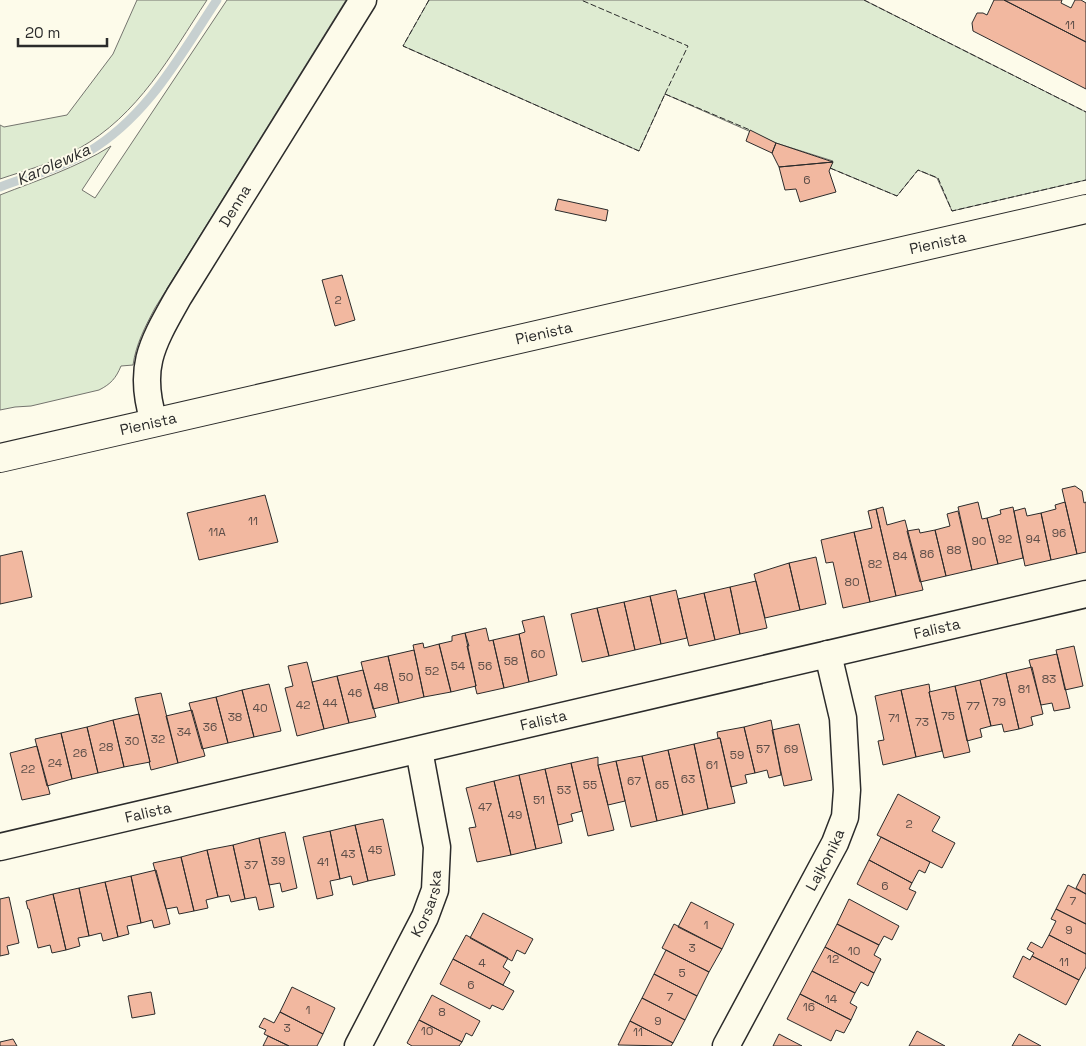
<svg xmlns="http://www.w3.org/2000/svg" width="1086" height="1046" viewBox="0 0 1086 1046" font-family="'Space Grotesk',sans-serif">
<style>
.green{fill:#deebd1;stroke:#74746e}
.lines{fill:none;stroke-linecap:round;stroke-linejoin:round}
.stream{stroke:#c7d0d0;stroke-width:9}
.building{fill:#f2b8a0;stroke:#2b2b2b}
.minor-casing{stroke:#2b2b2b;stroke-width:29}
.tertiary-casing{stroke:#2b2b2b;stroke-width:30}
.minor{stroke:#fdfbea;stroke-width:26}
.tertiary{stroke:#fdfbea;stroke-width:28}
.fence{stroke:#2b2b2b;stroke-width:1;stroke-dasharray:6 2.5;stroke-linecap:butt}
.labels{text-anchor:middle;stroke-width:4;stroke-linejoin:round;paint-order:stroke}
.number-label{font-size:12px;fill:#5d4e48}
.street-label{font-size:15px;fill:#2b2b2b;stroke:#fdfbea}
.water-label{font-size:16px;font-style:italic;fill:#2b2b2b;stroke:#fdfbea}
</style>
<rect width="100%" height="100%" fill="#fdfbea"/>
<path class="green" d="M 137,0 L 207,0 C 170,56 139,115 78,149 C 55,163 26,170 0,179 L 0,125 L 4,127 L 67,115 L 113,54 Z
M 227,0 L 346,0 L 155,308 C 145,327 136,344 133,365 L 121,366 C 116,378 111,384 99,390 L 31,406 L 15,407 L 0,410 L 0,195 C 38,180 76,168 111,146 L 82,190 L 95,198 Z
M 429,0 L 864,0 L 1086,112 L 1086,180 L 952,211 L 937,178 L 918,170 L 897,196 L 830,168 L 833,161 L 776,143 L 665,94 L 639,151 L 403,46 Z"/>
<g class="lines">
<path class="stream" d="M 0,187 C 29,176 61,168 88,152 C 148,116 179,57 217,0"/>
</g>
<path class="building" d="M 994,0 L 1004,0 L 1086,42 L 1086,89 L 973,31 L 972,23 L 977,13 L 983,13 L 987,15 Z
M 1004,0 L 1062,0 L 1061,3 L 1071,8 L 1075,0 L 1081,0 L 1086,3 L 1086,42 Z
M 750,130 L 776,143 L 772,153 L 746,141 Z
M 776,143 L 833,162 L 779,167 L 772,153 Z
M 833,162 L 829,171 L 836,192 L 800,202 L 796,189 L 785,190 L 779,167 Z
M 558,199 L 608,210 L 606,221 L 555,210 Z
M 342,275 L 355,320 L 335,326 L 322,280 Z
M 1075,486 L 1082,491 L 1084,503 L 1086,502 L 1086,552 L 1077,554 L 1062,489 Z
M 265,495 L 278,542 L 199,560 L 187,513 Z
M 978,502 L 982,519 L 987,518 L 998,564 L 972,570 L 958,507 Z
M 1065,502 L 1077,554 L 1051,560 L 1041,513 L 1056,509 L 1055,505 Z
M 883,507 L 887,525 L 905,520 L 923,590 L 896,596 L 876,509 Z
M 1013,507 L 1023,558 L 998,564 L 987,518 L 1001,514 L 1000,510 Z
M 1025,508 L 1027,516 L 1041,513 L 1051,560 L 1025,566 L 1014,511 Z
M 876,509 L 896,596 L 870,602 L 854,532 L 872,528 L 868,511 Z
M 958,511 L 972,570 L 946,576 L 935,530 L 950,526 L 947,514 Z
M 919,529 L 920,533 L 935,530 L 946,576 L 920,582 L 907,531 Z
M 854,532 L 870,602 L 843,608 L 833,562 L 826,563 L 821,540 Z
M 22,551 L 32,597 L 0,604 L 0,556 Z
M 816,557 L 826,604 L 800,610 L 789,563 Z
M 789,563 L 800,610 L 765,618 L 754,574 Z
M 756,581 L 767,628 L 740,634 L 730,587 Z
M 730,587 L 740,634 L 715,640 L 704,593 Z
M 676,590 L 687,638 L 661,644 L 650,596 Z
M 704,593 L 715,640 L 689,646 L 678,599 Z
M 650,596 L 661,644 L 635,650 L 624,602 Z
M 624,602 L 635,650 L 609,656 L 597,608 Z
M 597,608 L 609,656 L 582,662 L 571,614 Z
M 544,616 L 557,675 L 529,682 L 519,634 L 525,632 L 522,621 Z
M 486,628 L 489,641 L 493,640 L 504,688 L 477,694 L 475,686 L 476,686 L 467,646 L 469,646 L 465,633 Z
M 465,633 L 476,686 L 451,692 L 439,644 L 452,641 L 452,636 Z
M 519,634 L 529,682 L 504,688 L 493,640 Z
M 423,643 L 424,648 L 439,644 L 451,692 L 424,697 L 413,645 Z
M 1074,646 L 1083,686 L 1065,690 L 1056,650 Z
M 414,650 L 424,697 L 399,703 L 388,656 Z
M 1057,654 L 1070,708 L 1054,711 L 1052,703 L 1041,705 L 1029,660 Z
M 388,656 L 399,703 L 373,709 L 361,662 Z
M 307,662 L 324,729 L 297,736 L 285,688 L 293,686 L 288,666 Z
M 1032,667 L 1043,714 L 1031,717 L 1033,725 L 1019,729 L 1006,673 Z
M 363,670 L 376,717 L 349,723 L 337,676 Z
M 1006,673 L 1019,729 L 1004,732 L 1002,724 L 991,726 L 980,680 Z
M 337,676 L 349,723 L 324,729 L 312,682 Z
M 980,680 L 991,726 L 980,729 L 982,737 L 967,741 L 955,686 Z
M 269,684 L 281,731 L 254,737 L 242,690 Z
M 929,684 L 930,691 L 929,692 L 942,751 L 916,757 L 901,690 Z
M 955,686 L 970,752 L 944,758 L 929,692 Z
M 242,690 L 254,737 L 228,743 L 216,697 Z
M 901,690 L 916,757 L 883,765 L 878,741 L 884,740 L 875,696 Z
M 161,693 L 178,763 L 151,770 L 149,762 L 150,762 L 135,698 Z
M 216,697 L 228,743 L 202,749 L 189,703 Z
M 192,710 L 205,756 L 178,763 L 166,716 Z
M 139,714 L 150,762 L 124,767 L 113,720 Z
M 113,720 L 124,767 L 98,773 L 87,727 Z
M 771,720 L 781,775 L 769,778 L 767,770 L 755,773 L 744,727 Z
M 799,724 L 812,780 L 784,786 L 772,730 Z
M 87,727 L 98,773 L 72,779 L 61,733 Z
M 744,727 L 755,773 L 745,775 L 747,783 L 731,787 L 720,738 L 718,738 L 717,732 Z
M 61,733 L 72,779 L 47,786 L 35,739 Z
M 720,738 L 735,803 L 708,809 L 694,744 Z
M 694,744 L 708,809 L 683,815 L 668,750 Z
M 37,746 L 50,794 L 22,800 L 10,753 Z
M 668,750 L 683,815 L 657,821 L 642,756 Z
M 642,756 L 657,821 L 631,827 L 616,761 Z
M 598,757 L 598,765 L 614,830 L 588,836 L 571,763 Z
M 616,761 L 625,801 L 608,805 L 598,765 Z
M 571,763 L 582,811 L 571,814 L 573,821 L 558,825 L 545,769 Z
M 545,769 L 562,843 L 536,849 L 519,775 Z
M 519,775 L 536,849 L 511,855 L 494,781 Z
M 494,781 L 511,855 L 477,862 L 469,828 L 476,827 L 466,788 Z
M 898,794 L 940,817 L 932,831 L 955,843 L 942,868 L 877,835 Z
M 383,819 L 395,875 L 368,881 L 355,825 Z
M 355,825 L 368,881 L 353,885 L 351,876 L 340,879 L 330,831 Z
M 330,831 L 340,879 L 330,881 L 333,895 L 317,899 L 303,837 Z
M 285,832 L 297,888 L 282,892 L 280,883 L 269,885 L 259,838 Z
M 881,837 L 930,862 L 925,873 L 919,870 L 912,883 L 869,860 Z
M 259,838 L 274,907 L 259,910 L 256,897 L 245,899 L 233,845 Z
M 233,845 L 245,899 L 231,902 L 229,895 L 218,897 L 207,850 Z
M 207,850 L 218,897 L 206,900 L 208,908 L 194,911 L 181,857 Z
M 181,857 L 194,911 L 179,914 L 177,907 L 166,909 L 153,863 Z
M 869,860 L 912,883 L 909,889 L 916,892 L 907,910 L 857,884 Z
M 156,870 L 170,924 L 154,928 L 152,920 L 141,923 L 131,876 Z
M 1083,874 L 1086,875 L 1086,894 L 1076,888 Z
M 131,876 L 141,923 L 127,926 L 129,934 L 118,937 L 105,882 Z
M 105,882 L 118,937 L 103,941 L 101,933 L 89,936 L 79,888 Z
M 1068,885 L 1086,894 L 1086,924 L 1056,909 Z
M 79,888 L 89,936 L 78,938 L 80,946 L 66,950 L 53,894 Z
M 53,894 L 66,950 L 52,953 L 50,945 L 38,948 L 29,909 L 28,909 L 26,901 Z
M 9,897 L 19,943 L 7,946 L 9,954 L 0,956 L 0,899 Z
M 849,899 L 899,926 L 892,940 L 884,936 L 879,945 L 837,924 Z
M 691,902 L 734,924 L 722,949 L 678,927 Z
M 1056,909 L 1086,924 L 1086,954 L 1049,935 L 1056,921 L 1051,919 Z
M 483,913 L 533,939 L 525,954 L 517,950 L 512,961 L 470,938 Z
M 674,924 L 722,949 L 709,972 L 662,948 Z
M 837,924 L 879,945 L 874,955 L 881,959 L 874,973 L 825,947 Z
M 466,935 L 508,958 L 503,967 L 510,972 L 503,985 L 453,959 Z
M 1049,935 L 1086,954 L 1086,967 L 1079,980 L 1032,956 L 1034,953 L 1027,949 L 1031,942 L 1042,948 Z
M 825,947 L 874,973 L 868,986 L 861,982 L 855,993 L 812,971 Z
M 666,950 L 709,972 L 697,996 L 654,974 Z
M 1023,956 L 1030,960 L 1032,956 L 1079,980 L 1066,1005 L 1013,977 Z
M 453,959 L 514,991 L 503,1010 L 492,1005 L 490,1009 L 440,984 Z
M 812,971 L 855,993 L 850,1003 L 857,1007 L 851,1020 L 800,994 Z
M 654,974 L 697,996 L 685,1020 L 642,998 Z
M 292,987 L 335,1008 L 323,1034 L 280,1012 Z
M 151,992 L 155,1014 L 132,1018 L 128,996 Z
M 800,994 L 851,1020 L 844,1033 L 836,1030 L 831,1041 L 787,1019 Z
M 432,995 L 480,1021 L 472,1036 L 466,1033 L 462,1042 L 419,1020 Z
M 642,998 L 685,1020 L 673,1043 L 630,1021 Z
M 280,1012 L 323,1034 L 317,1046 L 289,1046 L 264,1034 L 266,1030 L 259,1027 L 264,1018 L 274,1023 Z
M 419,1020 L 462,1042 L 459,1046 L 412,1046 L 407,1043 Z
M 630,1021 L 673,1043 L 671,1046 L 618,1045 Z
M 917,1031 L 945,1046 L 909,1046 Z
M 779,1034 L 802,1046 L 773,1046 Z
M 1019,1034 L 1041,1046 L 1012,1046 Z
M 268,1036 L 289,1046 L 263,1046 Z
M 13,1039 L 17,1046 L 0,1046 L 0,1042 Z"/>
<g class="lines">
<g class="minor-casing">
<g id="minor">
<path id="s1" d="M 154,422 C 137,367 152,344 179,296 L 363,0"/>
<path id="s2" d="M 0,847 L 1086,594"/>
<path id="s3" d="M 358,1046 L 425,917 L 435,890 L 437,847 L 419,750"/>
<path id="s4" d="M 726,1046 L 835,843 L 845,817 L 847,790 L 843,718 L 828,654"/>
</g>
</g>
<g class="tertiary-casing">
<g id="tertiary">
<path id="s5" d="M 0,458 L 1086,209"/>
</g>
</g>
<use href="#minor" class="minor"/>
<use href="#tertiary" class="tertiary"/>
<path class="fence" d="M 429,0 L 403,46 L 639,151 L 665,94 L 688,46 L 581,0
M 864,0 L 1086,112
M 665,94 L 750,130
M 830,168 L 897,196 L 918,170 L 938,178 L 952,211 L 1086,180"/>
</g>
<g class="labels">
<g class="number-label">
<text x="1070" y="29">11</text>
<text x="807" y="184">6</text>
<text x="338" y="304">2</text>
<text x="253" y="525">11</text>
<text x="217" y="536">11A</text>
<text x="1059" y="537">96</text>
<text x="1005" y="543">92</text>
<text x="1033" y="543">94</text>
<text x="979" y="545">90</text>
<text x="954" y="554">88</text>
<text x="927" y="558">86</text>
<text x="900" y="560">84</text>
<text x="875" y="568">82</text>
<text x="852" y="586">80</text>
<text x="538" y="658">60</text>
<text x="511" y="665">58</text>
<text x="458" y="670">54</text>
<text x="485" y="670">56</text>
<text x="432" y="675">52</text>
<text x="406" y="681">50</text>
<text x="1049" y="683">83</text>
<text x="381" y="691">48</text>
<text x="1024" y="693">81</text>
<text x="355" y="697">46</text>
<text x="999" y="706">79</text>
<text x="330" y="707">44</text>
<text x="303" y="709">42</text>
<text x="973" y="710">77</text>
<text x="260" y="712">40</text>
<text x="948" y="720">75</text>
<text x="235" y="721">38</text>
<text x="894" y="722">71</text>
<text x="922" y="726">73</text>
<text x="210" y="731">36</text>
<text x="184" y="736">34</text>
<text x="158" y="743">32</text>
<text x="132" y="745">30</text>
<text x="106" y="751">28</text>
<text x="763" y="753">57</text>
<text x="791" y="753">69</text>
<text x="80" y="757">26</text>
<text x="737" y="759">59</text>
<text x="55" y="767">24</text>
<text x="712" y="769">61</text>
<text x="28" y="773">22</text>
<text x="688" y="783">63</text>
<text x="634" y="785">67</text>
<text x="590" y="789">55</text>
<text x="662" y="789">65</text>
<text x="564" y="794">53</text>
<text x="539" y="804">51</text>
<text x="485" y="811">47</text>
<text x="515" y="819">49</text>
<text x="909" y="828">2</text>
<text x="375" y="854">45</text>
<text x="348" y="858">43</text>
<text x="278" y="865">39</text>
<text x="323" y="866">41</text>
<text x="251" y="869">37</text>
<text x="885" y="890">6</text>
<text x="1073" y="905">7</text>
<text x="706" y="929">1</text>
<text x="1069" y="934">9</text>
<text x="692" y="952">3</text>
<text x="854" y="955">10</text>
<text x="833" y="963">12</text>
<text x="1064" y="966">11</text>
<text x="482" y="967">4</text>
<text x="682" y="977">5</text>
<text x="471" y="989">6</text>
<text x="670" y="1001">7</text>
<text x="831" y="1003">14</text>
<text x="809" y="1011">16</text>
<text x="308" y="1014">1</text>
<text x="442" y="1016">8</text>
<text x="658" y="1025">9</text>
<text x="287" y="1032">3</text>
<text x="427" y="1035">10</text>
<text x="638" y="1036">11</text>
</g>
<g class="street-label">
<text dy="5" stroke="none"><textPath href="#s1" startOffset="240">Denna</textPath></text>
<text dy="5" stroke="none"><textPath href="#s5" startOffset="962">Pienista</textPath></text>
<text dy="5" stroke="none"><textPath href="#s5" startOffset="558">Pienista</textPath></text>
<text dy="5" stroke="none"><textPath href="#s5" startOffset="152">Pienista</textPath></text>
<text dy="5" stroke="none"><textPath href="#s2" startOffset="962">Falista</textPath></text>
<text dy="5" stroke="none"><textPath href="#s2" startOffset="558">Falista</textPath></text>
<text dy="5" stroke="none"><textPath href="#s2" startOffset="152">Falista</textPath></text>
<text dy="5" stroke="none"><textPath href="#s4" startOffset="211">Lajkonika</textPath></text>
<text dy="5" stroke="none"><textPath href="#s3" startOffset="159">Korsarska</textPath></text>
</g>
<g class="water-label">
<text transform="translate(53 164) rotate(-24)" y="6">Karolewka</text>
</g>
</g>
<path d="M18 38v8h89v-8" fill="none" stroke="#2b2b2b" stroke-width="2.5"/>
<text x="25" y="38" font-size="15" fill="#2b2b2b" stroke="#fdfbea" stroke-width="4" paint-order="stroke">20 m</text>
</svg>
